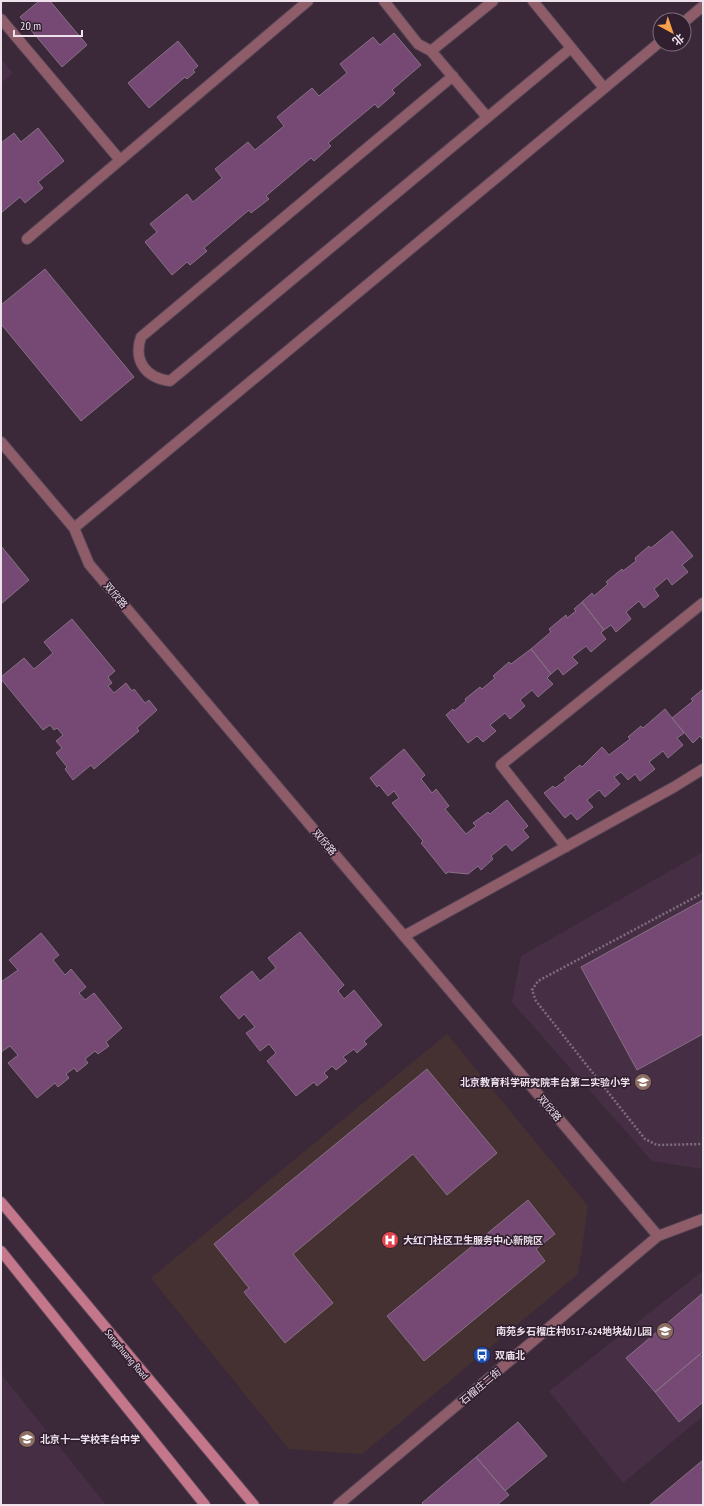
<svg xmlns="http://www.w3.org/2000/svg" width="704" height="1506" viewBox="0 0 704 1506" font-family="'PT Sans Narrow','Noto Sans SC',sans-serif">
<style>
.built{fill:#462f45}
.medical{fill:#463132}
.building{fill:#764874;stroke:#867184}
.lines{fill:none;stroke-linecap:round;stroke-linejoin:round}
.service-casing{stroke:#574656;stroke-width:12}
.minor-casing{stroke:#574656;stroke-width:12}
.tertiary-casing{stroke:#574656;stroke-width:12}
.secondary-casing{stroke:#574656;stroke-width:12}
.path{stroke:#7e6e7d;stroke-width:2.5;stroke-dasharray:2 2;stroke-linecap:butt}
.service{stroke:#8f5d6a;stroke-width:10}
.minor{stroke:#8f5d6a;stroke-width:10}
.tertiary{stroke:#8f5d6a;stroke-width:10}
.secondary{stroke:#c4768a;stroke-width:10}
.labels{text-anchor:middle;stroke-width:3.5;stroke-linejoin:round;paint-order:stroke}
.street-label{font-size:10px;fill:#ede1ec;stroke:#311f30}
.poi-label{font-size:10px;font-weight:bold;fill:#ede1ec;stroke:#311f30;text-anchor:start}
</style>
<rect width="100%" height="100%" fill="#3b293a"/>
<path class="built" d="M 1,59 L 13,73 L 1,83 Z
M 703,852 L 703,1169 L 652,1161 L 512,1002 L 521,956 Z
M 703,1271 L 703,1416 L 623,1483 L 549,1391 Z
M 1,1374 L 106,1505 L 1,1505 Z"/>
<path class="medical" d="M 447,1034 L 588,1206 L 578,1274 L 362,1454 L 289,1449 L 151,1278 Z"/>
<path class="building" d="M 39,1 L 50,1 L 87,45 L 62,67 L 20,17 Z
M 394,33 L 421,65 L 392,90 L 395,93 L 378,108 L 375,104 L 328,143 L 331,146 L 314,161 L 311,158 L 266,196 L 269,199 L 251,213 L 249,210 L 204,248 L 207,251 L 190,265 L 187,262 L 172,275 L 145,242 L 157,232 L 150,224 L 187,194 L 193,202 L 222,178 L 215,169 L 248,142 L 255,150 L 284,126 L 277,117 L 312,88 L 319,96 L 347,73 L 340,64 L 373,37 L 380,45 Z
M 178,41 L 198,66 L 193,70 L 195,72 L 187,79 L 185,77 L 149,108 L 128,83 Z
M 38,128 L 64,161 L 38,182 L 43,188 L 25,203 L 20,197 L 1,213 L 1,143 L 14,133 L 21,142 Z
M 45,269 L 134,377 L 81,421 L 1,324 L 1,305 Z
M 672,531 L 693,556 L 682,565 L 688,572 L 672,585 L 667,578 L 654,589 L 659,596 L 644,608 L 639,601 L 626,612 L 631,619 L 616,632 L 611,625 L 604,630 L 582,602 L 592,593 L 594,596 L 608,584 L 606,582 L 622,569 L 623,571 L 636,561 L 635,558 L 649,546 L 651,548 Z
M 1,546 L 29,580 L 1,604 Z
M 582,602 L 604,630 L 601,633 L 606,639 L 591,652 L 586,646 L 572,657 L 578,663 L 563,675 L 558,668 L 551,674 L 531,649 L 551,632 L 549,629 L 566,615 L 567,618 L 576,611 L 574,609 Z
M 72,619 L 115,671 L 108,677 L 112,683 L 108,686 L 114,693 L 126,683 L 132,691 L 134,689 L 145,703 L 149,700 L 157,710 L 137,728 L 139,731 L 94,769 L 91,765 L 73,780 L 65,769 L 67,767 L 56,753 L 62,748 L 56,741 L 63,735 L 57,728 L 54,730 L 50,725 L 43,730 L 1,679 L 1,677 L 24,658 L 34,669 L 53,653 L 44,642 Z
M 531,649 L 551,674 L 547,678 L 553,684 L 538,697 L 532,690 L 520,700 L 525,706 L 510,719 L 505,713 L 490,725 L 496,731 L 483,742 L 477,736 L 468,743 L 446,715 L 453,709 L 454,711 L 466,701 L 465,699 L 480,687 L 482,689 L 495,678 L 493,676 L 509,662 L 511,664 Z
M 703,689 L 703,740 L 700,736 L 693,743 L 672,718 L 693,701 L 691,699 Z
M 665,709 L 684,733 L 677,738 L 683,745 L 668,758 L 663,751 L 649,762 L 655,769 L 640,781 L 635,774 L 628,780 L 621,772 L 614,777 L 620,784 L 605,797 L 599,790 L 587,800 L 593,807 L 577,820 L 571,813 L 565,818 L 544,793 L 553,786 L 555,788 L 566,780 L 564,778 L 580,765 L 582,767 L 602,747 L 609,755 L 630,739 L 628,737 L 641,726 L 643,728 Z
M 404,749 L 425,775 L 421,779 L 432,793 L 436,789 L 449,806 L 445,809 L 466,834 L 476,826 L 473,823 L 488,812 L 490,814 L 507,800 L 528,826 L 523,830 L 529,837 L 512,851 L 506,844 L 491,856 L 493,859 L 481,870 L 478,866 L 468,874 L 448,872 L 446,874 L 421,843 L 423,841 L 392,803 L 399,798 L 394,791 L 388,796 L 379,785 L 377,787 L 370,778 Z
M 703,900 L 703,1034 L 637,1070 L 581,967 Z
M 300,932 L 344,985 L 338,991 L 344,999 L 354,990 L 382,1025 L 364,1041 L 367,1044 L 357,1053 L 354,1049 L 343,1057 L 347,1061 L 336,1070 L 332,1066 L 324,1073 L 328,1077 L 317,1086 L 314,1082 L 296,1096 L 267,1061 L 276,1053 L 269,1044 L 260,1051 L 246,1033 L 255,1027 L 244,1014 L 239,1019 L 220,997 L 252,971 L 260,981 L 276,968 L 268,958 Z
M 41,933 L 59,955 L 53,960 L 65,975 L 71,969 L 86,987 L 79,993 L 85,1000 L 94,993 L 122,1028 L 106,1042 L 109,1046 L 98,1054 L 95,1051 L 85,1059 L 88,1063 L 77,1072 L 74,1068 L 66,1074 L 69,1078 L 58,1087 L 55,1083 L 37,1098 L 8,1063 L 18,1055 L 10,1046 L 1,1052 L 1,982 L 18,970 L 9,960 Z
M 427,1069 L 497,1153 L 447,1195 L 413,1154 L 293,1254 L 333,1303 L 285,1343 L 244,1292 L 249,1288 L 214,1244 Z
M 528,1200 L 555,1234 L 536,1249 L 545,1261 L 424,1361 L 387,1316 Z
M 703,1293 L 703,1352 L 655,1392 L 626,1358 Z
M 700,1354 L 703,1358 L 703,1402 L 679,1422 L 655,1392 Z
M 518,1422 L 547,1456 L 505,1491 L 476,1457 Z
M 476,1457 L 509,1495 L 497,1505 L 424,1505 L 422,1503 Z
M 703,1460 L 703,1505 L 649,1505 Z"/>
<g class="lines">
<g class="service-casing">
<path id="service" d="M 384,1 L 418,44 L 431,51 L 487,117
M 533,1 L 604,88
M 1,19 L 120,160
M 431,51 L 493,1
M 453,76 L 141,337 C 133,361 146,378 170,381 L 571,48
M 27,239 L 308,1
M 566,847 L 501,765 L 703,603
M 404,936 L 674,787 L 703,769"/>
</g>
<g class="minor-casing">
<path id="minor" d="M 684,22 L 703,6
M 1,442 L 74,528 L 89,564 L 658,1236
M 74,528 L 660,42"/>
</g>
<g class="tertiary-casing">
<path id="tertiary" d="M 338,1505 L 658,1236 L 703,1219"/>
</g>
<g class="secondary-casing">
<path id="secondary" d="M 1,1202 L 254,1505
M 1,1251 L 205,1505"/>
</g>
<path class="path" d="M 703,893 L 538,981 L 532,990 L 536,1001 L 645,1139 L 657,1145 L 703,1144"/>
<use href="#service" class="service"/>
<use href="#minor" class="minor"/>
<use href="#tertiary" class="tertiary"/>
<use href="#secondary" class="secondary"/>
</g>
<defs>
<g id="school-disc" transform="scale(0.9)"><circle r="9.5" fill="#8d6e63" stroke="#311f30"/><path d="M0-5L7-2L0 1L-7-2ZM-4 1L0 2.5L4 1V4Q0 6-4 4Z" fill="#fff"/></g>
<g id="hospital-disc" transform="scale(0.9)"><circle r="9.5" fill="#e0444e" stroke="#311f30"/><path d="M-5-5h3v3.5h4V-5h3V5h-3V1.5h-4V5h-3Z" fill="#fff"/></g>
<g id="bus-disc" transform="scale(0.9)"><circle r="9.5" fill="#1a4fb4" stroke="#311f30"/><path d="M-5-6H5V4H4V6H2V4H-2V6H-4V4H-5ZM-3.5-4V0h7V-4ZM-3.5 1.2v1.5H-2V1.2ZM2 1.2v1.5H3.5V1.2Z" fill="#fff"/></g>
</defs>
<g fill-rule="evenodd">
<use href="#school-disc" x="643" y="1082"/>
<use href="#hospital-disc" x="390" y="1240"/>
<use href="#school-disc" x="665" y="1331"/>
<use href="#bus-disc" x="482" y="1355"/>
<use href="#school-disc" x="27" y="1439"/>
</g>
<g class="labels">
<g class="street-label">
<text transform="translate(116 595) rotate(50)" y="4">双欣路</text>
<text transform="translate(325 842) rotate(50)" y="4">双欣路</text>
<text transform="translate(550 1108) rotate(50)" y="4">双欣路</text>
<text transform="translate(127 1354) rotate(50)" y="4">Songzhuang Road</text>
<text transform="translate(480 1386) rotate(-40)" y="4">石榴庄二街</text>
</g>
<g class="poi-label">
<text x="630" y="1086" text-anchor="end">北京教育科学研究院丰台第二实验小学</text>
<text x="403" y="1244">大红门社区卫生服务中心新院区</text>
<text x="652" y="1335" text-anchor="end">南苑乡石榴庄村0517-624地块幼儿园</text>
<text x="495" y="1359">双庙北</text>
<text x="40" y="1443">北京十一学校丰台中学</text>
</g>
</g>
<rect width="704" height="1506" fill="none" stroke="#ede1ec" stroke-width="4"/>
<g transform="translate(672 32) rotate(140)"><circle r="19" fill="#311f30" stroke="#7c6d7b"/>
<path d="M0-3L7 15L0 10L-7 15Z" fill="#f8a14a"/>
<text y="-6" font-size="11" font-weight="bold" text-anchor="middle" fill="#ede1ec">北</text>
</g>
<path d="M14 30v6h68v-6" fill="none" stroke="#ede1ec" stroke-width="2"/>
<text x="20" y="30" font-size="12" fill="#ede1ec" stroke="#311f30" stroke-width="3" paint-order="stroke">20 m</text>
</svg>
